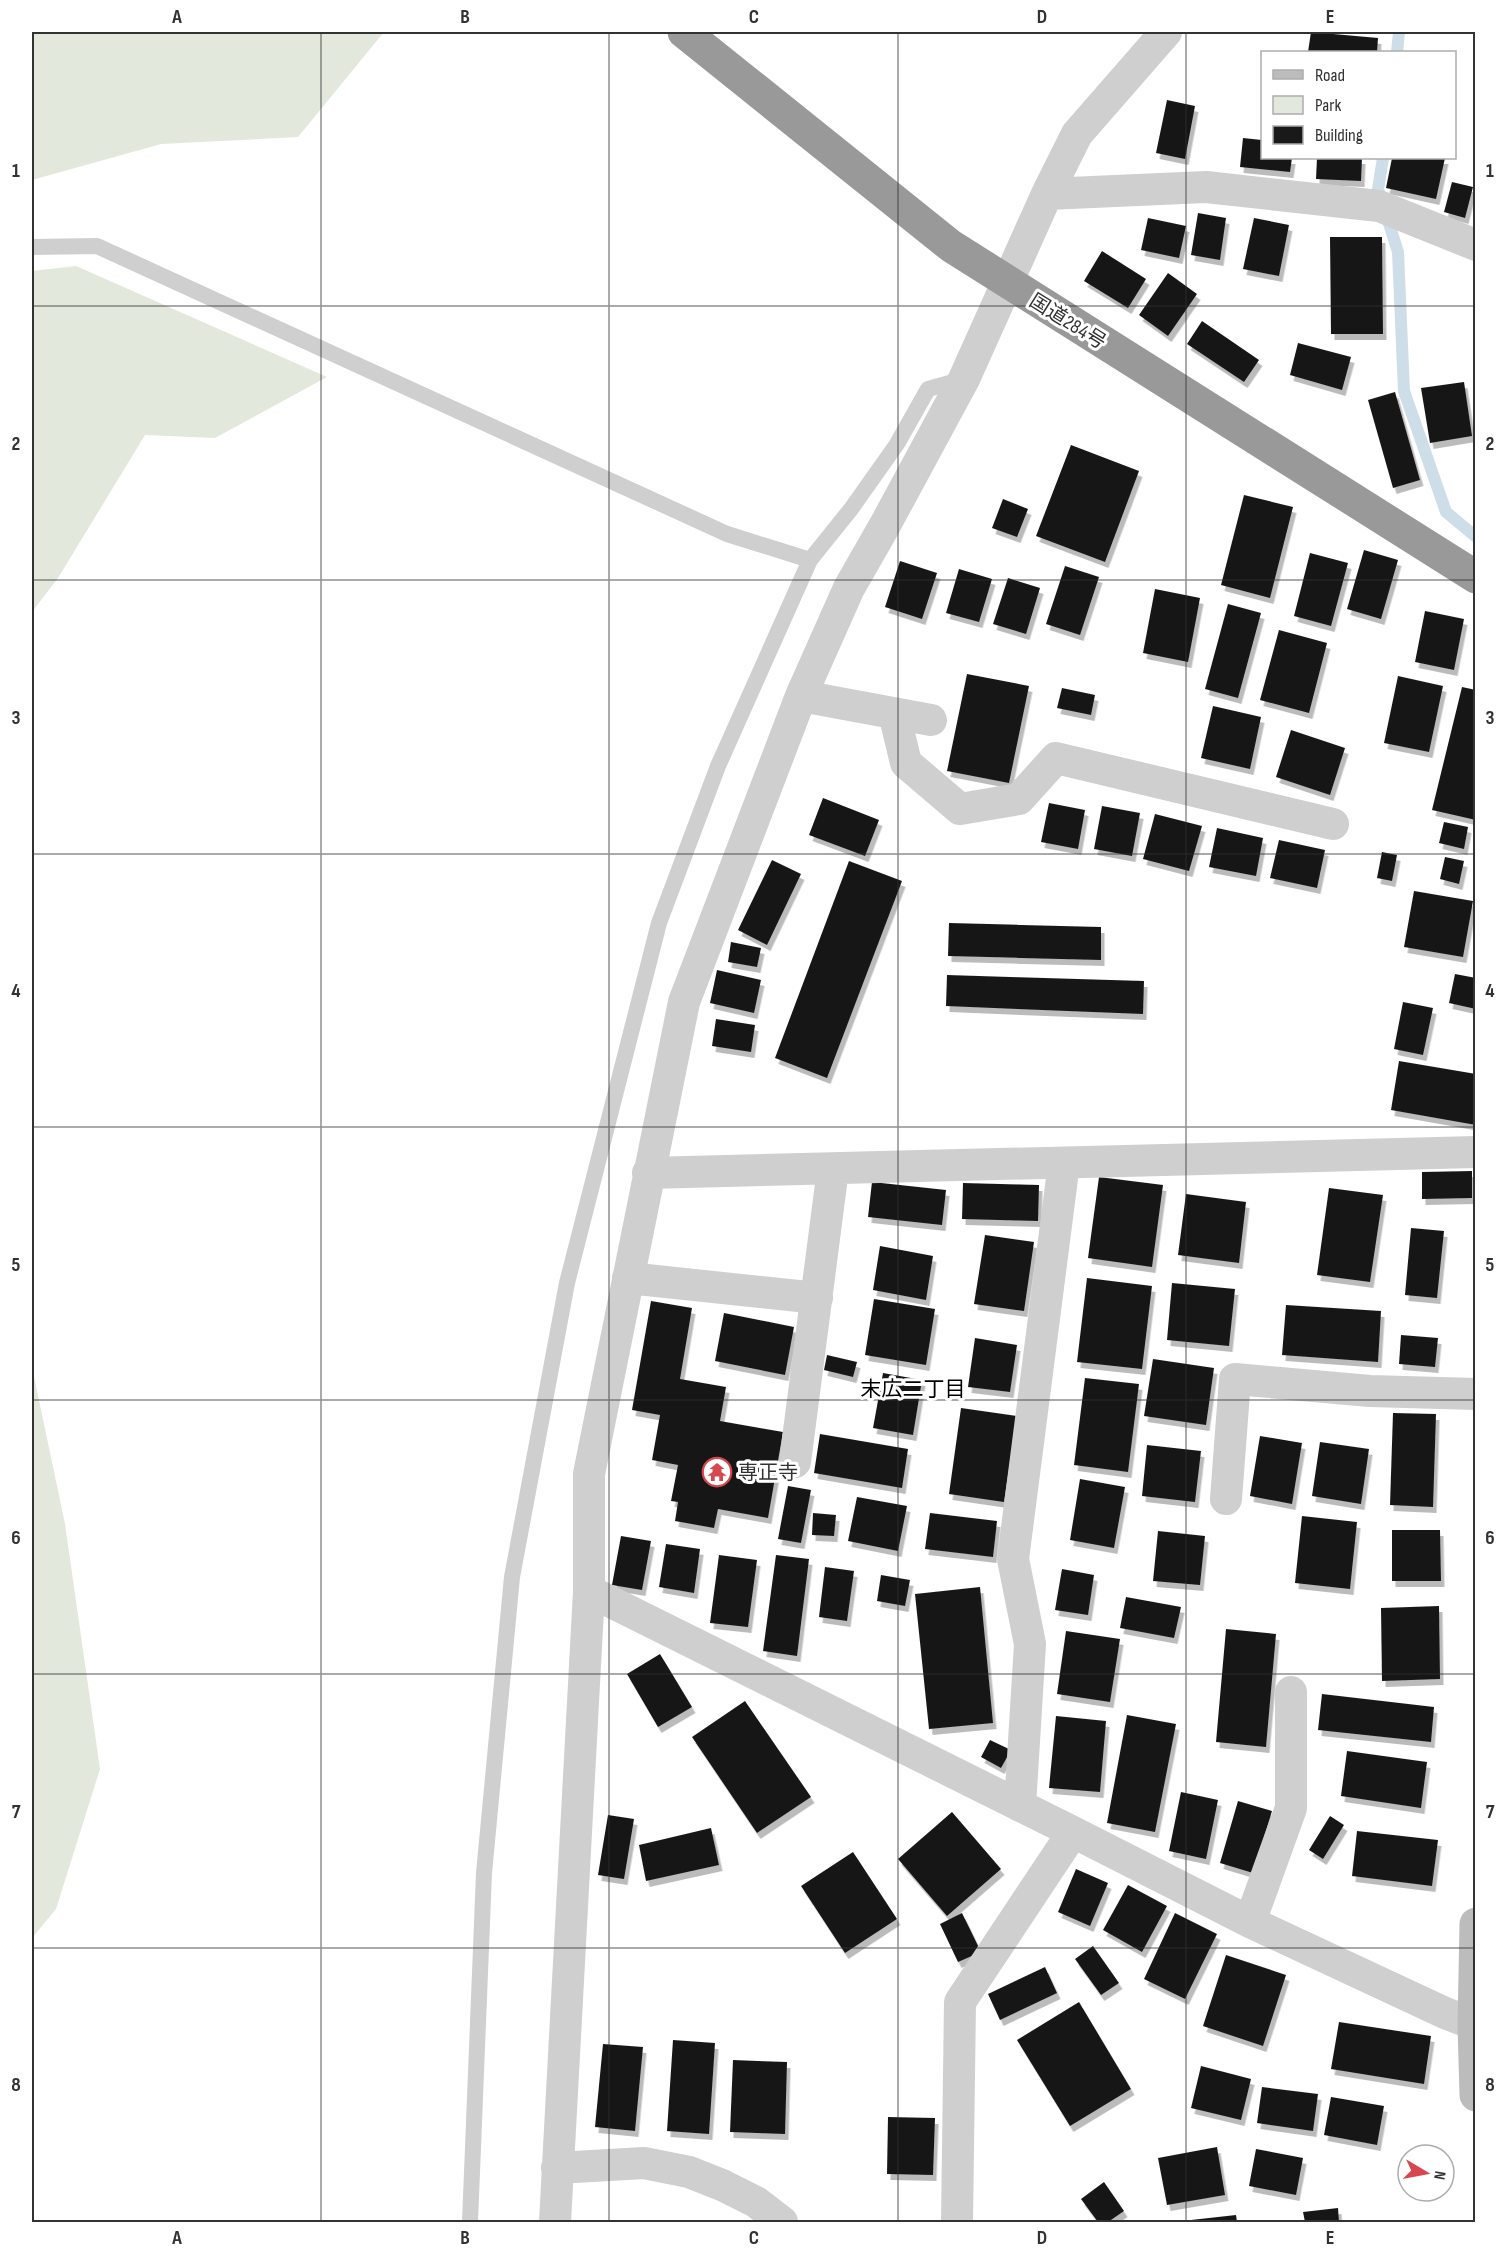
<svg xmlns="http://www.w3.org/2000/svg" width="1507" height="2254" viewBox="0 0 1507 2254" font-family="'Sofia Sans Condensed','Noto Sans JP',sans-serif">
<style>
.green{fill:#e2e8dc}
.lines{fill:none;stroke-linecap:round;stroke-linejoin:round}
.stream{stroke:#cedee9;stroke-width:12}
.building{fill:#191919;filter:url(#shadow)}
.lane{stroke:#cfcfcf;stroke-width:16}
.street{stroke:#cfcfcf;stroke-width:32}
.secondary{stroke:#bcbcbc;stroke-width:33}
.highway{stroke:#999;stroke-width:33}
.grid{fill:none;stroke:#323232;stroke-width:1.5;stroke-opacity:0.55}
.labels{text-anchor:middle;stroke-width:6;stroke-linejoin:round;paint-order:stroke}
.street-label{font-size:20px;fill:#323232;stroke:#fff}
.poi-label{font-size:20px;fill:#323232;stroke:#fff;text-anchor:start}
.neighbourhood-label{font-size:21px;fill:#000;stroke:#fff}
.neatline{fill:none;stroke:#323232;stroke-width:2}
.grid-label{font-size:20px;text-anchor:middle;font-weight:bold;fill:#323232}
</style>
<defs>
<filter id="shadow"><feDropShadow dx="3.5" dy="6" stdDeviation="0" flood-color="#0004"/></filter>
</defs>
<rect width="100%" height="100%" fill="#fff"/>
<path class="green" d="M 32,32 L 384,32 L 298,137 L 161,144 L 32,180 Z
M 76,266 L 327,377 L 215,438 L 145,435 L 58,578 L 32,612 L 32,271 Z
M 32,1367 L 65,1524 L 100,1769 L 56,1909 L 32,1938 Z"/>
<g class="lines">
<path class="stream" d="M 1397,52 L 1399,32
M 1383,158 L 1378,189 L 1398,252 L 1404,391 L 1446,512 L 1476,537"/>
</g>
<path class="building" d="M 1311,32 L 1378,38 L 1377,52 L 1308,52 Z
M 1167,100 L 1195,106 L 1185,159 L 1156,153 Z
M 1243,138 L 1262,140 L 1262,158 L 1292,158 L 1290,172 L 1240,167 Z
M 1317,158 L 1362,158 L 1361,181 L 1316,179 Z
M 1392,158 L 1445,158 L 1436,199 L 1386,188 Z
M 1452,182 L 1473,187 L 1465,218 L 1444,212 Z
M 1198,213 L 1226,218 L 1220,260 L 1191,255 Z
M 1148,218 L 1186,226 L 1179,258 L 1141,250 Z
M 1254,218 L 1289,225 L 1279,276 L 1243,269 Z
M 1330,237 L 1382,237 L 1383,334 L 1331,334 Z
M 1102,251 L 1146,279 L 1128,308 L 1084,281 Z
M 1168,273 L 1197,294 L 1168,336 L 1139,315 Z
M 1202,321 L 1259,360 L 1244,382 L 1187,344 Z
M 1298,343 L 1351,357 L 1342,390 L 1290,375 Z
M 1464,382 L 1472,436 L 1430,443 L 1421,388 Z
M 1395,392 L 1420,480 L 1393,488 L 1368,400 Z
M 1071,445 L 1139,471 L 1105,562 L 1036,536 Z
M 1244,495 L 1293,507 L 1270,598 L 1221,585 Z
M 1003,499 L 1028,509 L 1017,537 L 992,528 Z
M 1364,550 L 1398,560 L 1381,619 L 1347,609 Z
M 1310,553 L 1348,563 L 1331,626 L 1294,616 Z
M 900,561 L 937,573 L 922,619 L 885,607 Z
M 1065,566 L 1099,577 L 1080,635 L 1046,624 Z
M 959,569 L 992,579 L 979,622 L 946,613 Z
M 1008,578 L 1040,588 L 1026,634 L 993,624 Z
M 1155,589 L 1200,598 L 1188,662 L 1143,653 Z
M 1228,604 L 1261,613 L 1238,698 L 1205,689 Z
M 1425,611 L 1464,619 L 1454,670 L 1415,662 Z
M 1279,630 L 1327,643 L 1309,713 L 1260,700 Z
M 967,674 L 1029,686 L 1009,783 L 947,771 Z
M 1398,676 L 1443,686 L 1429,752 L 1384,743 Z
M 1462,687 L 1476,690 L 1476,820 L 1432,810 Z
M 1062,688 L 1095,695 L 1091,715 L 1057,708 Z
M 1213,706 L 1261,717 L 1250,769 L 1201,758 Z
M 1291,730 L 1345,748 L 1330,795 L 1276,777 Z
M 823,798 L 879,820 L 865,856 L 809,835 Z
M 1049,803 L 1085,810 L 1078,849 L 1041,842 Z
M 1102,806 L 1140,813 L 1132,856 L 1094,849 Z
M 1155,814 L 1202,826 L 1189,871 L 1143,859 Z
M 1444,822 L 1468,827 L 1464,849 L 1439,843 Z
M 1217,828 L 1263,838 L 1256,876 L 1209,867 Z
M 1279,840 L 1325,850 L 1317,888 L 1270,878 Z
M 1382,852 L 1397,855 L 1392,881 L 1377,878 Z
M 1445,857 L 1464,861 L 1459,884 L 1440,879 Z
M 772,860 L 801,874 L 767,945 L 738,930 Z
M 849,861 L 902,881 L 827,1078 L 775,1058 Z
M 1414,891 L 1473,901 L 1463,957 L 1404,947 Z
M 949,923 L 1101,927 L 1101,960 L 948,956 Z
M 731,942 L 761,948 L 757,967 L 728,962 Z
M 717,970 L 761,980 L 754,1013 L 710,1003 Z
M 1455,974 L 1476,978 L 1476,1009 L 1449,1003 Z
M 947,975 L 1144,981 L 1143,1014 L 946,1006 Z
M 1403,1002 L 1433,1008 L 1423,1055 L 1394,1049 Z
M 716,1019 L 755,1025 L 751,1052 L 712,1046 Z
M 1399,1061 L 1476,1074 L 1476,1125 L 1391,1110 Z
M 1472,1171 L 1472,1198 L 1422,1199 L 1422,1172 Z
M 1099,1177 L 1163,1185 L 1152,1267 L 1088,1258 Z
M 872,1182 L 946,1190 L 942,1225 L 868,1217 Z
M 963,1183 L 1039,1185 L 1038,1221 L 962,1219 Z
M 1329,1188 L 1383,1195 L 1370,1282 L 1317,1275 Z
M 1186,1194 L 1246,1202 L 1239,1263 L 1178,1255 Z
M 1411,1228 L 1444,1231 L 1437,1298 L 1405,1295 Z
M 985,1235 L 1034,1242 L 1024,1311 L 974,1304 Z
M 880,1246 L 933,1256 L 926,1300 L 873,1290 Z
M 1087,1278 L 1152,1286 L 1142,1369 L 1077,1362 Z
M 1172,1283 L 1235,1289 L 1229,1346 L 1167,1340 Z
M 874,1299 L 935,1309 L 926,1365 L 865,1355 Z
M 651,1301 L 692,1308 L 680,1379 L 726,1387 L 720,1421 L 783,1432 L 768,1518 L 718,1509 L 714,1528 L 675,1521 L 678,1502 L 671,1501 L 678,1465 L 652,1460 L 660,1415 L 632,1410 Z
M 1286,1305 L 1381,1311 L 1378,1362 L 1282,1355 Z
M 724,1313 L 794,1327 L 785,1375 L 715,1361 Z
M 1401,1335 L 1438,1338 L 1435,1367 L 1399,1364 Z
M 975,1338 L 1017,1345 L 1010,1392 L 968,1387 Z
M 827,1355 L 857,1362 L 853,1377 L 824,1370 Z
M 1153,1359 L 1214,1368 L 1206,1425 L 1144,1416 Z
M 883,1373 L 922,1380 L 913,1435 L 873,1428 Z
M 1085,1378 L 1139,1384 L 1128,1472 L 1074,1465 Z
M 961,1408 L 1017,1416 L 1004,1502 L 949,1494 Z
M 1393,1413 L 1436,1414 L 1433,1507 L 1390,1505 Z
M 820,1434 L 908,1449 L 902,1488 L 814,1473 Z
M 1260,1436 L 1302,1443 L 1292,1504 L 1250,1496 Z
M 1320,1442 L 1369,1449 L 1361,1504 L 1312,1496 Z
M 1147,1445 L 1201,1451 L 1195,1502 L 1142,1496 Z
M 1080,1479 L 1125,1487 L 1114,1548 L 1070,1540 Z
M 788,1486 L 811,1490 L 801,1543 L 778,1539 Z
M 857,1497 L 907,1506 L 898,1551 L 848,1541 Z
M 813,1513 L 836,1515 L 834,1536 L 812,1535 Z
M 930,1513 L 997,1521 L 993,1557 L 925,1549 Z
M 1302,1516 L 1357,1522 L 1350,1589 L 1295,1583 Z
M 1392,1530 L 1440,1530 L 1441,1581 L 1392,1581 Z
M 1158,1531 L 1205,1536 L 1200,1585 L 1153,1581 Z
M 621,1536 L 651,1541 L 642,1590 L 612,1585 Z
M 666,1544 L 700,1549 L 694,1593 L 659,1587 Z
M 719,1555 L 757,1560 L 748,1627 L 710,1623 Z
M 776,1555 L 809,1559 L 797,1656 L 763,1651 Z
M 825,1567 L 854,1571 L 847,1621 L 819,1617 Z
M 1062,1569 L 1094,1575 L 1088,1615 L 1055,1610 Z
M 881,1575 L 910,1580 L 905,1606 L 877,1601 Z
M 980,1587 L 993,1723 L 929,1729 L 915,1594 Z
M 1126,1597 L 1181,1607 L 1174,1638 L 1120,1628 Z
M 1439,1606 L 1440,1679 L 1382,1681 L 1381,1608 Z
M 1226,1629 L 1276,1634 L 1266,1747 L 1216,1742 Z
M 1066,1631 L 1120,1639 L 1110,1702 L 1057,1694 Z
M 660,1654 L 692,1707 L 658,1727 L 627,1674 Z
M 1322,1694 L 1434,1707 L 1431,1742 L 1318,1730 Z
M 745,1701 L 811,1797 L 757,1833 L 692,1737 Z
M 1127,1715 L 1176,1724 L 1155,1832 L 1107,1823 Z
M 1056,1716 L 1106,1721 L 1100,1792 L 1049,1788 Z
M 990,1740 L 1011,1750 L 1001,1768 L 981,1757 Z
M 1347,1751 L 1427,1762 L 1421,1808 L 1341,1796 Z
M 1181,1792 L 1218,1800 L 1206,1859 L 1169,1851 Z
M 1238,1801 L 1272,1811 L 1253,1873 L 1220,1863 Z
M 952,1812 L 1001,1869 L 947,1916 L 898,1859 Z
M 608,1815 L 634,1819 L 624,1879 L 598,1875 Z
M 1330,1816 L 1344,1825 L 1323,1859 L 1309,1850 Z
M 711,1828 L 719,1865 L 646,1881 L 639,1845 Z
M 1357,1831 L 1438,1840 L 1432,1886 L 1352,1876 Z
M 853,1852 L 897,1919 L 845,1953 L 801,1886 Z
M 1076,1869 L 1108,1883 L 1090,1926 L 1058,1912 Z
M 1128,1885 L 1167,1906 L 1142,1952 L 1103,1930 Z
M 962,1913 L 981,1952 L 958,1962 L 940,1924 Z
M 1175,1913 L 1217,1934 L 1185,1999 L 1144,1979 Z
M 1093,1946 L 1119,1983 L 1101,1995 L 1075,1959 Z
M 1226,1955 L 1286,1975 L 1263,2046 L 1203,2026 Z
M 1045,1967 L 1057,1993 L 1000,2020 L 988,1994 Z
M 1079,2002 L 1131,2089 L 1070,2126 L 1017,2040 Z
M 1339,2022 L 1431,2036 L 1424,2084 L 1331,2069 Z
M 673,2040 L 715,2043 L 709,2134 L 667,2131 Z
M 603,2044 L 643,2047 L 635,2131 L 595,2127 Z
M 733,2060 L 787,2062 L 785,2134 L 730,2132 Z
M 1201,2066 L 1251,2079 L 1241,2120 L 1191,2108 Z
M 1262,2087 L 1318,2094 L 1313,2131 L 1257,2123 Z
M 1331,2097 L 1384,2106 L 1377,2145 L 1324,2135 Z
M 888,2117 L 935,2118 L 933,2175 L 887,2174 Z
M 1217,2147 L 1225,2195 L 1167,2205 L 1158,2158 Z
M 1256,2149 L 1303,2158 L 1296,2195 L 1249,2186 Z
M 1104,2182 L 1124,2211 L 1108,2222 L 1098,2222 L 1081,2199 Z
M 1338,2208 L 1339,2222 L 1305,2222 L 1303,2212 Z
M 1236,2215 L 1237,2222 L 1183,2222 L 1182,2221 Z"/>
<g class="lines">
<path class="lane" d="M 32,247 L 97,246 L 727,534 L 810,560
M 470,2222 L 484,1873 L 512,1577 L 567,1283 L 659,923 L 718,766 L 810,560 L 851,509 L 897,444 L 928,389 L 964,379"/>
<path class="street" d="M 1047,194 L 1206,187 L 1379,206 L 1476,245
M 801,696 L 931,720
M 894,713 L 906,763 L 960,809 L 1019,799 L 1056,758 L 1333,824
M 648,1173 L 1476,1152
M 628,1278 L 817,1298
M 795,1462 L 833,1169
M 1226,1499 L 1235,1379 L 1370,1391 L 1476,1394
M 589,1591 L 1073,1832 L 1250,1922 L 1445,2013 L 1476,2025
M 1020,1806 L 1030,1644 L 1013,1559 L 1064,1163
M 1250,1922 L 1291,1808 L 1291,1692
M 557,2168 L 644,2163 L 689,2172 L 722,2185 L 756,2202 L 782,2222
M 555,2222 L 589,1591 L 589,1474 L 684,1002 L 801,696 L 849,588 L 885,525 L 964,379 L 1047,194 L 1077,134 L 1166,32
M 957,2222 L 960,2002 L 1073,1832"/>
<path class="secondary" d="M 1476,1924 L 1474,2025 L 1476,2095"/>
<path class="highway" d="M 684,32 L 951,246 L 1476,577"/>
</g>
<path class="grid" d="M 321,32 L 321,2222M 609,32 L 609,2222M 898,32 L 898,2222M 1186,32 L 1186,2222M 32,306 L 1476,306M 32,580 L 1476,580M 32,854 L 1476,854M 32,1127 L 1476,1127M 32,1400 L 1476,1400M 32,1674 L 1476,1674M 32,1948 L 1476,1948"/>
<defs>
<g id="temple-ring" transform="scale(1.5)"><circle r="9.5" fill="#fff" stroke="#d64750" stroke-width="1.5"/><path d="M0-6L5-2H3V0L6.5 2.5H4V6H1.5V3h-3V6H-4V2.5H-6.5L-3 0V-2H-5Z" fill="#d64750"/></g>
</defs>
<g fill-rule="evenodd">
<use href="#temple-ring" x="717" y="1472"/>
</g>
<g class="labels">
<g class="street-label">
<text transform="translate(1068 321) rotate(32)" y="7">国道284号</text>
</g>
<g class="poi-label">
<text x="738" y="1479">専正寺</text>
</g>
<g class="neighbourhood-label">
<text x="913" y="1396">末広二丁目</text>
</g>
</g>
<rect width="1507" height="2254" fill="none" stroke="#ffffff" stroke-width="66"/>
<rect x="1261" y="51" width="195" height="108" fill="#ffffff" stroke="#adadad" stroke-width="1.5"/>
<rect x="1273" y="70" width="30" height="9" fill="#bcbcbc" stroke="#adadad" stroke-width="1.5"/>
<text x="1315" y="81" font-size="18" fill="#323232">Road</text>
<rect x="1273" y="96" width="30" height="18" fill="#e2e8dc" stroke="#adadad" stroke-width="1.5"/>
<text x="1315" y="111" font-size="18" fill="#323232">Park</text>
<rect x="1273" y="126" width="30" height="18" fill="#191919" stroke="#adadad" stroke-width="1.5"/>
<text x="1315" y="141" font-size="18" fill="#323232">Building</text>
<g transform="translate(1426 2173) rotate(100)"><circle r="28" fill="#ffffff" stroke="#adadad" stroke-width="1.5"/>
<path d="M0-4.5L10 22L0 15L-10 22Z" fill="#d64750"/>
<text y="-9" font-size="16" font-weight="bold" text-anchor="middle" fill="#323232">N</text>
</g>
<rect x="33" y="33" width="1441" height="2188" class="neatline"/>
<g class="grid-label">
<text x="177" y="23">A</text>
<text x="465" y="23">B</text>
<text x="754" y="23">C</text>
<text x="1042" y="23">D</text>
<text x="1330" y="23">E</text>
<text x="16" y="177">1</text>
<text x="1490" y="177">1</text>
<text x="16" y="450">2</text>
<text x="1490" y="450">2</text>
<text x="16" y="724">3</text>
<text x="1490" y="724">3</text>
<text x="16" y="997">4</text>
<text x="1490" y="997">4</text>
<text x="16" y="1271">5</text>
<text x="1490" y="1271">5</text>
<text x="16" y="1544">6</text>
<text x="1490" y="1544">6</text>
<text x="16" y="1818">7</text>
<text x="1490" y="1818">7</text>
<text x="16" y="2091">8</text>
<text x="1490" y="2091">8</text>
<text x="177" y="2244">A</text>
<text x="465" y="2244">B</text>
<text x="754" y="2244">C</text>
<text x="1042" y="2244">D</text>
<text x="1330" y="2244">E</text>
</g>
</svg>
